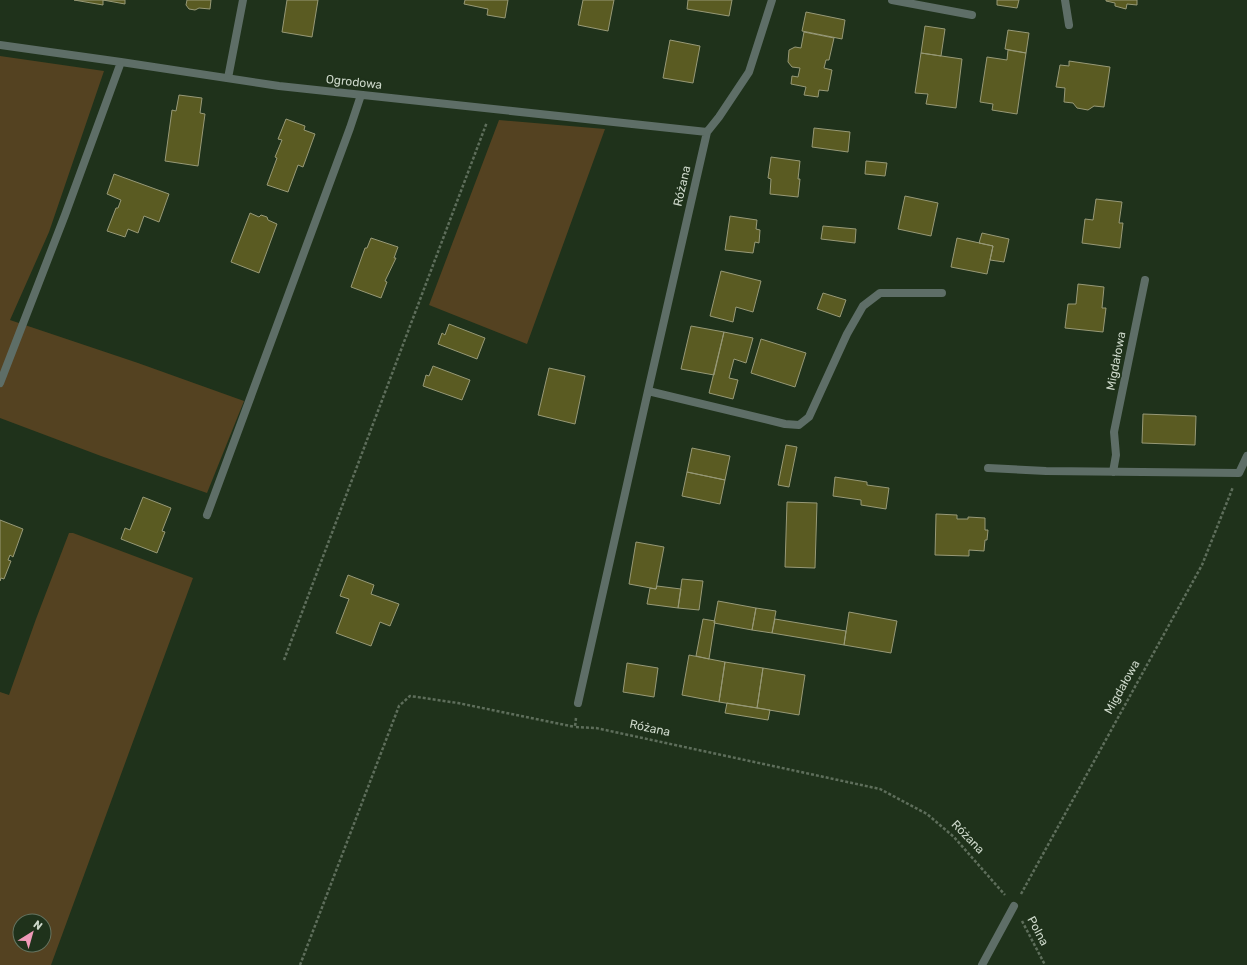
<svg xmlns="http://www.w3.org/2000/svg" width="1247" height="965" viewBox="0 0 1247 965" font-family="Rubik,sans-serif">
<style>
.green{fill:#544221;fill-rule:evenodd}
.building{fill:#5a5b22;stroke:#979977}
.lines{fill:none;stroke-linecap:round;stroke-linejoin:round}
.path{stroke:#5e6e5b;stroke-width:2.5;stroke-dasharray:3 2;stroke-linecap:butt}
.service{stroke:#5e6e67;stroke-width:8}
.minor{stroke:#5e6e67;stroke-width:8}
.labels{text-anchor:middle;stroke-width:3.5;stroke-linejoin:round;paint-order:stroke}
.street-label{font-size:12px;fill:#cdd8ca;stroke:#1f321b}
</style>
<rect width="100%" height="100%" fill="#1f321b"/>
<path class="green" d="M 0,56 L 104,71 L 49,232 L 10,320 L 138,363 L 244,401 L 207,493 L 101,456 L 0,418 Z
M 499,120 L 605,129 L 527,344 L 429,305 Z
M 69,533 L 73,533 L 193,578 L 51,965 L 0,965 L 0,692 L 9,695 L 36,619 ZM 20,921 L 44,921 L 44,945 L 20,945 Z"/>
<path class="building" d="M 74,0 L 125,0 L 125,4 L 103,0 L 103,5 Z
M 187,0 L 211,0 L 210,9 L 199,8 L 195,10 L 189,9 L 186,5 Z
M 287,0 L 318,0 L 312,37 L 282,32 Z
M 465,0 L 508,0 L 505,18 L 487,15 L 488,9 L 464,4 Z
M 583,0 L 614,0 L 608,31 L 578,25 Z
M 688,0 L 732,0 L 729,16 L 687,9 Z
M 997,0 L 1019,0 L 1017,8 L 997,5 Z
M 1106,0 L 1137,0 L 1137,5 L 1127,4 L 1126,9 L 1115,6 L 1115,3 L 1106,1 Z
M 806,12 L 845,20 L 842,39 L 802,31 Z
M 925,26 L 945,29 L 941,56 L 921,53 Z
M 1008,30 L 1029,33 L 1026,53 L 1005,49 Z
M 804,32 L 834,38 L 829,60 L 826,60 L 824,68 L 832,70 L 828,91 L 819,90 L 818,97 L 804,95 L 806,87 L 791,84 L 792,76 L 798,77 L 800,68 L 792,67 L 788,62 L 789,50 L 795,47 L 801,48 Z
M 670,40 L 700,46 L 693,83 L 663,78 Z
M 1008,50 L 1026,53 L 1017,114 L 992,110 L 993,104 L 980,102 L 987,57 L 1007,60 Z
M 921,53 L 962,59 L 956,108 L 926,104 L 928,94 L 915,93 Z
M 1069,61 L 1110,67 L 1104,107 L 1094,106 L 1088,110 L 1077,108 L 1073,103 L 1064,102 L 1065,88 L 1056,87 L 1060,65 L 1069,66 Z
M 179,95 L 202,98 L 200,113 L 205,114 L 198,166 L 165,161 L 172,110 L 176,111 Z
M 286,119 L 305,126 L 304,130 L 315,134 L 303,167 L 298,165 L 288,192 L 267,185 L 277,158 L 275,157 L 282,140 L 278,139 Z
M 814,128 L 850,132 L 848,152 L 812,147 Z
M 771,157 L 800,161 L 798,179 L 800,179 L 798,197 L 770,194 L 771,179 L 768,178 Z
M 866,161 L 887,163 L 885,176 L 865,174 Z
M 114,174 L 169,194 L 159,222 L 144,216 L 138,233 L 128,229 L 125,237 L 107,231 L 116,208 L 118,208 L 121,200 L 107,194 Z
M 905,196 L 938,203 L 931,236 L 898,229 Z
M 1096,199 L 1122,202 L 1119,223 L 1123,223 L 1120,248 L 1082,243 L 1085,219 L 1093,220 Z
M 250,213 L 259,217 L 261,215 L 267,217 L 268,220 L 277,224 L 259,273 L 231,262 Z
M 730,216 L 757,220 L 756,229 L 760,230 L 759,243 L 755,242 L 753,253 L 725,250 Z
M 823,226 L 856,229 L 855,243 L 821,239 Z
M 982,233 L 1009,239 L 1004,262 L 990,260 L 993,246 L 979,243 Z
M 371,238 L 398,247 L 394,258 L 396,258 L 385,281 L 387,282 L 381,298 L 351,287 L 365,248 L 367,248 Z
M 957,238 L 993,246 L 987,274 L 951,267 Z
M 721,271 L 761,281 L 753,312 L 736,307 L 733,322 L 710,316 Z
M 1078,284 L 1104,287 L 1102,308 L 1106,308 L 1103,332 L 1065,328 L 1068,304 L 1076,304 Z
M 823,293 L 846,300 L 840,317 L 817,309 Z
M 449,324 L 485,338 L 477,359 L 438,344 L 442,333 L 445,335 Z
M 691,326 L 724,332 L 714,375 L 681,369 Z
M 724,332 L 753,338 L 746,363 L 734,359 L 729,378 L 738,380 L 733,399 L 709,393 Z
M 761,339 L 806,353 L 795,387 L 751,373 Z
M 433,366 L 470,380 L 462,400 L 423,386 L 426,375 L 429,376 Z
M 549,368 L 585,376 L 575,424 L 538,415 Z
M 1143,414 L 1196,416 L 1195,445 L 1142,443 Z
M 786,445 L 797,447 L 789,487 L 778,485 Z
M 692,448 L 730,456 L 725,480 L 687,472 Z
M 687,472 L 725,480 L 720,504 L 682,496 Z
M 835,477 L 867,482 L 867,485 L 889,488 L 886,509 L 861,505 L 861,500 L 833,496 Z
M 143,497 L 171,508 L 162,531 L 165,532 L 157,553 L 121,539 L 125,528 L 130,530 Z
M 787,502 L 817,503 L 815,568 L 785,567 Z
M 936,514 L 957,515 L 957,519 L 968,519 L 968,517 L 985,518 L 985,530 L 988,530 L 987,540 L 985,540 L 984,551 L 969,550 L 969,556 L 935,555 Z
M 0,520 L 23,529 L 13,557 L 10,555 L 8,560 L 11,561 L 4,579 L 1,578 L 0,581 Z
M 636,542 L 664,547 L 656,589 L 629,584 Z
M 348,575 L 374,585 L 371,594 L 399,604 L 390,626 L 380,622 L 371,646 L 336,633 L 349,599 L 340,596 Z
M 682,579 L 703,581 L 699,610 L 678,608 Z
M 657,586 L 681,589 L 678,608 L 647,604 L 650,588 L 656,589 Z
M 718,601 L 756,608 L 752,630 L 714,623 Z
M 756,608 L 776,611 L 772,633 L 752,630 Z
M 849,612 L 897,621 L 891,653 L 844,645 Z
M 703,619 L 715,621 L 709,659 L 696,656 Z
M 775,619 L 846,631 L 844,645 L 772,633 Z
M 689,655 L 725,662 L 719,702 L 682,695 Z
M 725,662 L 763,668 L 757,708 L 719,702 Z
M 627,663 L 658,668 L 654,697 L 623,692 Z
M 763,668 L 805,675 L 799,715 L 757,708 Z
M 727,703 L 770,710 L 768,720 L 725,713 Z"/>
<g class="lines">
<path class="path" d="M 284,660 L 487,122
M 576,718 L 575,727 L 596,728 L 880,789 L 927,814 L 954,837 L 1005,895
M 1021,894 L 1202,565 L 1233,487
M 1022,921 L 1045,965
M 300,965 L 399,706 L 410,696 L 458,703 L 575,727"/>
<path class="service" d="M 228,78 L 243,0
M 982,965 L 1014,906"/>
<path class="minor" d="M 892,0 L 972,15
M 1065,0 L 1069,25
M 0,45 L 121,62 L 279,86 L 707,132
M 0,383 L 65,215 L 121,62
M 648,391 L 785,424 L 799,425 L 809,417 L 847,334 L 863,306 L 880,293 L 942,293
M 988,468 L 1046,471 L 1239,473 L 1247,456
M 1113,472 L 1116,455 L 1114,432 L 1145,280
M 207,515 L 350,128 L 361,95
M 578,703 L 648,391 L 707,132 L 719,117 L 749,72 L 772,0"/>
</g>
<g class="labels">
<g class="street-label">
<text transform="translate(354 82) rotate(6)" y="4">Ogrodowa</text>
<text transform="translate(682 186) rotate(-77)" y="4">Różana</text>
<text transform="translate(1116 361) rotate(-79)" y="4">Migdałowa</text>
<text transform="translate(1122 687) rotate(-61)" y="4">Migdałowa</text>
<text transform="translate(650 728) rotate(12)" y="4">Różana</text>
<text transform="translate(968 837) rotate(46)" y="4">Różana</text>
<text transform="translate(1038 931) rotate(62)" y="4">Polna</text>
</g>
</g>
<g transform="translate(32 933) rotate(37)"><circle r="19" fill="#1f321b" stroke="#657461"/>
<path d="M0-3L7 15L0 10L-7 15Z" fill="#ef9ab8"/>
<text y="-6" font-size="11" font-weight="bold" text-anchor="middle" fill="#cdd8ca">N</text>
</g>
</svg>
